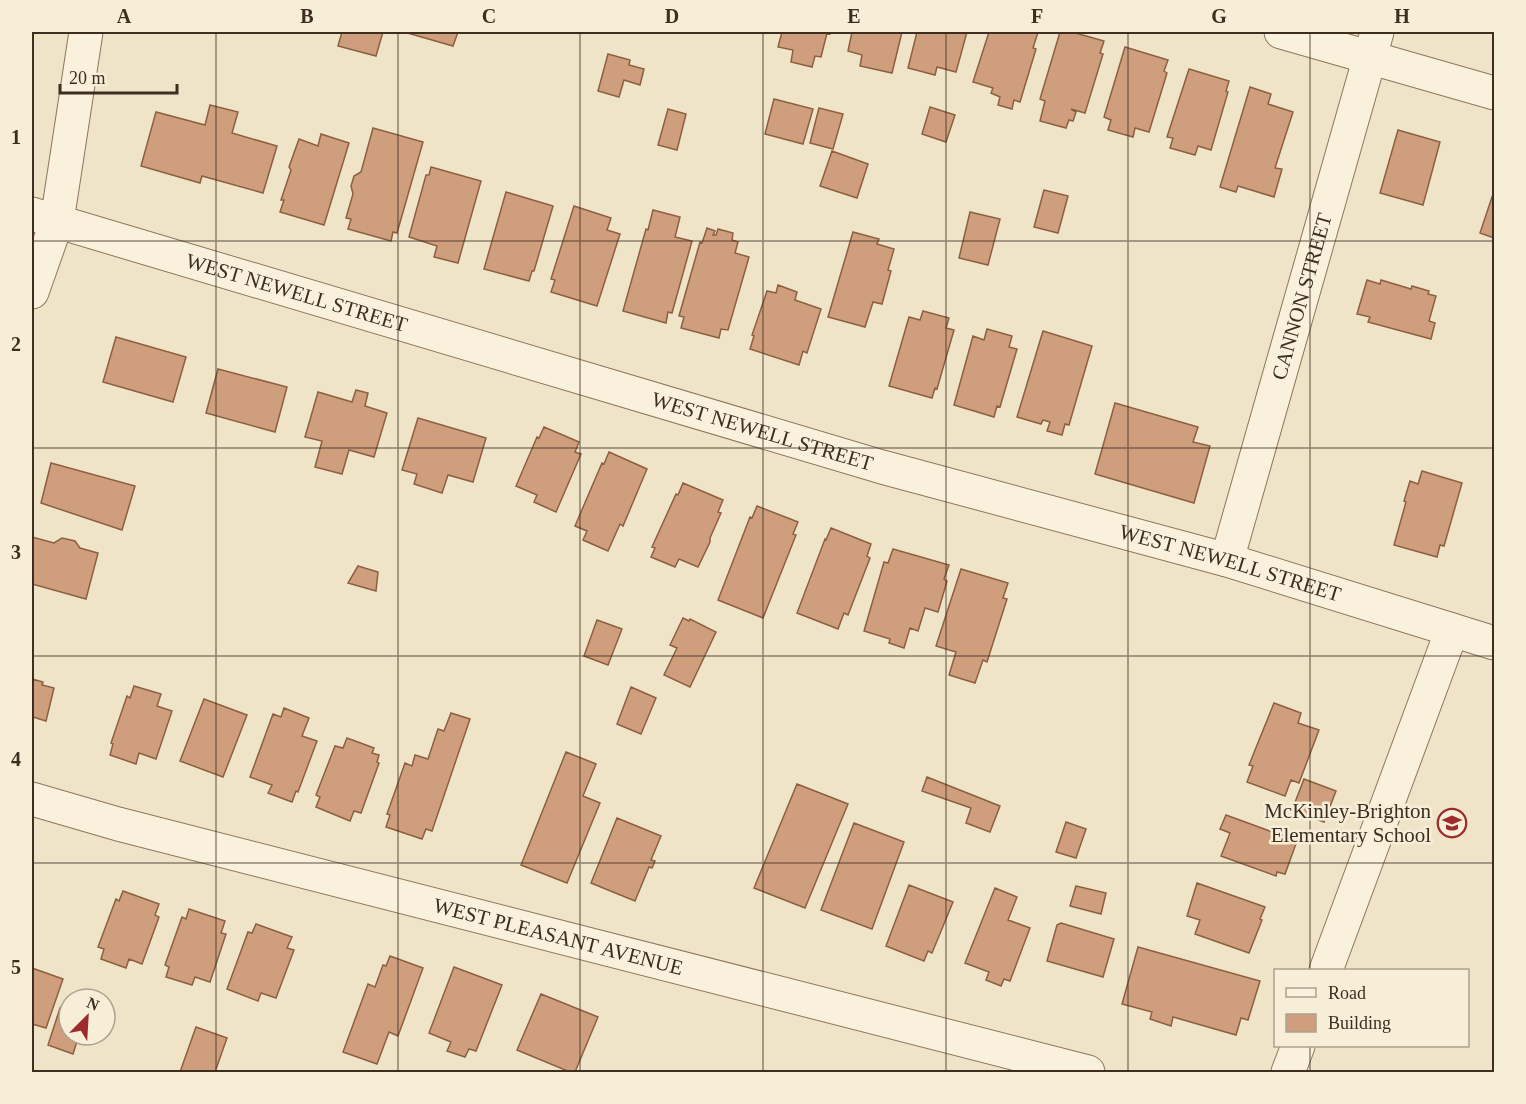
<svg xmlns="http://www.w3.org/2000/svg" width="1526" height="1104" viewBox="0 0 1526 1104" font-family="'Times New Roman',serif">
<style>
.building{fill:#cf9f7d;stroke:#8d5f41;stroke-width:1.5}
.lines{fill:none;stroke-linecap:round;stroke-linejoin:round}
.minor-casing{stroke:#8d765c;stroke-width:35}
.tertiary-casing{stroke:#8d765c;stroke-width:35}
.minor{stroke:#faf1dc;stroke-width:33}
.tertiary{stroke:#faf1dc;stroke-width:33}
.grid{fill:none;stroke:#3d2e20;stroke-width:1.5;stroke-opacity:0.55}
.labels{text-anchor:middle;stroke-width:5;stroke-linejoin:round;paint-order:stroke}
.street-label{font-size:21px;fill:#3d2e20;stroke:#f7eed8}
.poi-label{font-size:21px;fill:#3d2e20;stroke:#f7eed8;text-anchor:end}
.neatline{fill:none;stroke:#3d2e20;stroke-width:2}
.grid-label{font-size:20px;text-anchor:middle;font-weight:bold;fill:#3d2e20}
</style>
<rect width="100%" height="100%" fill="#f0e4c8"/>
<path class="building" d="M 342,32 L 383,32 L 376,56 L 338,46 Z
M 404,32 L 458,32 L 453,46 Z
M 782,32 L 831,32 L 830,34 L 827,33 L 821,57 L 815,56 L 812,67 L 791,62 L 793,50 L 778,47 Z
M 852,32 L 902,32 L 892,73 L 860,66 L 862,55 L 848,51 Z
M 917,32 L 967,32 L 956,72 L 937,67 L 935,75 L 908,68 Z
M 989,32 L 1038,32 L 1033,48 L 1036,49 L 1020,102 L 1014,100 L 1012,109 L 998,105 L 1000,97 L 991,93 L 993,88 L 973,82 Z
M 1060,32 L 1072,32 L 1104,41 L 1100,53 L 1103,54 L 1085,113 L 1071,109 L 1076,112 L 1073,121 L 1069,120 L 1066,128 L 1040,121 L 1045,101 L 1040,99 Z
M 1125,47 L 1168,60 L 1164,71 L 1167,73 L 1149,132 L 1135,128 L 1133,137 L 1108,130 L 1111,120 L 1104,117 Z
M 608,54 L 630,60 L 629,65 L 644,69 L 640,85 L 624,80 L 619,97 L 598,91 Z
M 1189,69 L 1229,81 L 1226,91 L 1228,92 L 1211,150 L 1198,146 L 1195,155 L 1170,148 L 1173,138 L 1167,137 Z
M 1250,87 L 1271,94 L 1268,104 L 1293,112 L 1275,168 L 1282,169 L 1274,197 L 1238,186 L 1236,192 L 1220,187 Z
M 774,99 L 813,109 L 803,144 L 765,134 Z
M 210,105 L 238,112 L 232,133 L 277,146 L 263,193 L 202,176 L 200,183 L 141,166 L 156,112 L 205,125 Z
M 930,107 L 955,115 L 946,142 L 922,134 Z
M 819,108 L 843,114 L 833,149 L 810,143 Z
M 668,109 L 686,114 L 677,150 L 658,145 Z
M 373,128 L 423,142 L 397,233 L 393,232 L 391,241 L 348,229 L 351,219 L 346,218 L 353,194 L 351,186 L 354,176 L 361,172 Z
M 1398,130 L 1440,142 L 1423,205 L 1380,193 Z
M 321,134 L 349,143 L 324,225 L 280,212 L 284,200 L 281,200 L 291,170 L 289,167 L 299,139 L 318,146 Z
M 832,151 L 868,164 L 857,198 L 820,186 Z
M 431,167 L 481,181 L 458,263 L 434,257 L 437,246 L 409,237 L 426,175 L 429,175 Z
M 1044,190 L 1068,196 L 1058,233 L 1034,227 Z
M 506,192 L 553,206 L 534,271 L 532,271 L 529,281 L 484,269 Z
M 1493,194 L 1494,194 L 1494,238 L 1480,233 Z
M 574,206 L 611,218 L 607,230 L 620,234 L 597,306 L 551,292 L 555,280 L 551,279 Z
M 653,210 L 680,217 L 675,237 L 692,241 L 672,313 L 668,312 L 666,323 L 623,311 L 646,229 L 648,230 Z
M 970,212 L 1000,219 L 988,265 L 959,258 Z
M 707,228 L 715,231 L 713,235 L 716,235 L 718,229 L 733,233 L 732,240 L 738,242 L 735,253 L 749,257 L 728,330 L 721,329 L 719,338 L 681,328 L 684,317 L 679,316 L 700,242 L 702,243 Z
M 853,232 L 879,239 L 877,244 L 894,249 L 888,270 L 891,271 L 882,304 L 873,302 L 865,327 L 828,317 Z
M 1367,280 L 1380,284 L 1381,280 L 1411,289 L 1412,286 L 1429,291 L 1428,294 L 1436,296 L 1429,321 L 1435,323 L 1431,339 L 1368,322 L 1370,317 L 1357,314 Z
M 778,285 L 797,292 L 795,300 L 821,309 L 807,353 L 803,351 L 799,365 L 750,349 L 754,336 L 752,335 L 767,291 L 776,293 Z
M 923,311 L 949,318 L 946,328 L 954,330 L 937,389 L 935,388 L 932,398 L 889,386 L 909,317 L 920,320 Z
M 987,329 L 1012,336 L 1009,347 L 1017,349 L 1000,407 L 997,406 L 994,417 L 954,405 L 973,336 L 984,340 Z
M 1043,331 L 1092,346 L 1069,425 L 1065,424 L 1062,435 L 1047,431 L 1050,422 L 1043,420 L 1041,424 L 1017,417 Z
M 116,337 L 186,357 L 173,402 L 103,382 Z
M 218,369 L 287,387 L 275,432 L 206,413 Z
M 356,390 L 368,393 L 365,406 L 387,413 L 374,457 L 349,450 L 342,474 L 315,467 L 322,441 L 305,437 L 318,392 L 352,402 Z
M 1115,403 L 1198,427 L 1193,442 L 1210,446 L 1194,503 L 1095,474 Z
M 418,418 L 486,438 L 473,482 L 448,475 L 442,493 L 414,484 L 417,474 L 402,470 Z
M 544,427 L 579,442 L 575,452 L 581,454 L 556,512 L 534,502 L 537,495 L 516,486 L 537,437 L 539,438 Z
M 609,452 L 647,469 L 623,526 L 620,524 L 608,551 L 583,540 L 587,531 L 575,526 L 602,463 L 604,464 Z
M 51,463 L 135,486 L 122,530 L 41,503 Z
M 1422,471 L 1462,483 L 1444,546 L 1440,545 L 1437,557 L 1394,545 L 1406,502 L 1404,501 L 1410,481 L 1418,484 Z
M 683,483 L 723,500 L 718,512 L 721,513 L 710,538 L 710,542 L 698,567 L 679,559 L 675,567 L 651,557 L 655,548 L 652,547 L 676,494 L 678,495 Z
M 757,506 L 798,522 L 793,534 L 796,535 L 763,618 L 718,600 L 750,517 L 752,518 Z
M 831,528 L 871,544 L 867,556 L 870,558 L 848,615 L 844,613 L 838,629 L 797,613 L 825,539 L 826,540 Z
M 32,537 L 54,543 L 62,538 L 75,541 L 80,548 L 98,553 L 86,599 L 32,584 Z
M 893,549 L 949,565 L 944,579 L 947,581 L 938,612 L 925,608 L 918,631 L 910,628 L 904,648 L 889,643 L 890,639 L 864,631 L 884,562 L 888,563 Z
M 358,566 L 378,572 L 376,591 L 348,583 Z
M 961,569 L 1008,583 L 1003,598 L 1007,599 L 987,662 L 983,660 L 975,683 L 949,675 L 956,652 L 936,646 Z
M 683,618 L 689,621 L 690,619 L 716,632 L 690,687 L 664,675 L 677,648 L 670,645 Z
M 597,620 L 622,629 L 608,665 L 584,656 Z
M 32,679 L 43,682 L 42,685 L 54,688 L 46,721 L 33,717 L 32,721 Z
M 134,686 L 161,694 L 157,706 L 172,711 L 156,759 L 139,753 L 136,764 L 110,755 L 113,744 L 111,743 L 127,696 L 130,698 Z
M 631,687 L 656,698 L 641,734 L 617,724 Z
M 204,699 L 247,715 L 223,777 L 180,761 Z
M 1274,703 L 1301,713 L 1298,723 L 1319,730 L 1299,783 L 1291,780 L 1285,796 L 1247,782 L 1253,766 L 1249,765 Z
M 284,708 L 309,718 L 302,736 L 317,741 L 298,792 L 296,791 L 292,802 L 268,793 L 272,785 L 250,777 L 273,714 L 281,717 Z
M 451,713 L 470,719 L 432,831 L 426,829 L 422,839 L 386,827 L 390,815 L 387,814 L 405,763 L 412,766 L 415,755 L 428,759 L 438,729 L 444,731 Z
M 347,738 L 374,748 L 372,753 L 379,755 L 377,762 L 379,763 L 361,813 L 354,811 L 350,821 L 316,807 L 320,797 L 316,795 L 335,746 L 343,748 Z
M 566,752 L 596,764 L 583,796 L 600,803 L 567,883 L 521,865 Z
M 927,777 L 1000,806 L 990,832 L 966,823 L 971,808 L 922,791 Z
M 1304,779 L 1336,791 L 1324,822 L 1292,810 Z
M 797,784 L 848,804 L 805,908 L 754,888 Z
M 1226,815 L 1297,841 L 1285,874 L 1277,872 L 1276,876 L 1221,856 L 1230,833 L 1220,829 Z
M 617,818 L 661,836 L 651,860 L 655,861 L 652,868 L 649,867 L 635,901 L 591,883 Z
M 1066,822 L 1086,829 L 1076,858 L 1056,852 Z
M 854,823 L 904,842 L 872,929 L 821,910 Z
M 1197,883 L 1265,907 L 1260,919 L 1262,920 L 1249,953 L 1195,934 L 1200,920 L 1187,916 Z
M 909,885 L 953,902 L 932,953 L 928,951 L 924,961 L 886,946 Z
M 1076,886 L 1106,893 L 1101,914 L 1070,906 Z
M 995,888 L 1017,897 L 1008,920 L 1030,928 L 1010,981 L 1004,979 L 1001,986 L 986,980 L 989,972 L 965,963 Z
M 123,891 L 159,904 L 155,915 L 159,917 L 142,964 L 129,959 L 126,968 L 101,959 L 104,949 L 98,947 L 116,899 L 119,901 Z
M 189,909 L 225,921 L 221,933 L 226,934 L 210,982 L 195,977 L 192,985 L 166,977 L 169,967 L 165,965 L 182,917 L 186,919 Z
M 1061,923 L 1114,939 L 1103,977 L 1047,961 L 1057,925 Z
M 256,924 L 292,937 L 287,948 L 294,950 L 276,998 L 261,993 L 258,1001 L 227,989 L 248,932 L 252,933 Z
M 1138,947 L 1260,981 L 1248,1020 L 1241,1018 L 1236,1035 L 1173,1017 L 1171,1026 L 1150,1019 L 1152,1012 L 1122,1004 Z
M 390,956 L 423,968 L 398,1036 L 389,1032 L 377,1064 L 343,1052 L 368,984 L 375,987 L 383,965 L 386,966 Z
M 454,967 L 502,985 L 476,1051 L 469,1049 L 465,1057 L 447,1051 L 451,1042 L 429,1033 Z
M 32,968 L 63,979 L 46,1028 L 32,1024 Z
M 541,994 L 598,1017 L 575,1072 L 570,1072 L 517,1050 Z
M 60,1008 L 69,1011 L 69,1035 L 79,1035 L 73,1054 L 48,1045 Z
M 196,1027 L 227,1038 L 215,1072 L 180,1072 Z"/>
<g class="lines">
<g class="minor-casing">
<g id="minor">
<path d="M 1281,32 L 1494,93"/>
<path id="s1" d="M 32,214 L 882,467 L 1227,560 L 1494,643"/>
<path id="s2" d="M 1227,560 L 1377,32"/>
<path id="s3" d="M 32,799 L 118,824 L 1088,1072"/>
<path d="M 1326,970 L 1452,630"/>
<path d="M 1288,1072 L 1298,1046"/>
</g>
</g>
<g class="tertiary-casing">
<path id="tertiary" d="M 32,292 L 57,221 L 86,32"/>
</g>
<use href="#minor" class="minor"/>
<use href="#tertiary" class="tertiary"/>
</g>
<path class="grid" d="M 216,32 L 216,1072M 398,32 L 398,1072M 580,32 L 580,1072M 763,32 L 763,1072M 946,32 L 946,1072M 1128,32 L 1128,1072M 1310,32 L 1310,970M 32,241 L 1494,241M 32,448 L 1494,448M 32,656 L 1494,656M 32,863 L 1494,863M 1310,1046 L 1310,1072"/>
<defs>
<g id="school-ring" transform="scale(1.5)"><circle r="9.5" fill="#f7eed8" stroke="#9e2a2b" stroke-width="1.5"/><path d="M0-5L7-2L0 1L-7-2ZM-4 1L0 2.5L4 1V4Q0 6-4 4Z" fill="#9e2a2b"/></g>
</defs>
<g fill-rule="evenodd">
<use href="#school-ring" x="1452" y="823"/>
</g>
<g class="labels">
<g class="street-label">
<text dy="7" stroke="none"><textPath href="#s1" startOffset="276">WEST NEWELL STREET</textPath></text>
<text dy="7" stroke="none"><textPath href="#s2" startOffset="274">CANNON STREET</textPath></text>
<text dy="7" stroke="none"><textPath href="#s1" startOffset="762">WEST NEWELL STREET</textPath></text>
<text dy="7" stroke="none"><textPath href="#s1" startOffset="1248">WEST NEWELL STREET</textPath></text>
<text dy="7" stroke="none"><textPath href="#s3" startOffset="544">WEST PLEASANT AVENUE</textPath></text>
</g>
<g class="poi-label">
<text x="1431" y="818">McKinley-Brighton<tspan x="1431" dy="24">Elementary School</tspan></text>
</g>
</g>
<rect width="1526" height="1104" fill="none" stroke="#f7eed8" stroke-width="66"/>
<rect x="1274" y="969" width="195" height="78" fill="#f7eed8" stroke="#ada18e" stroke-width="1.5"/>
<rect x="1286" y="988" width="30" height="9" fill="#faf1dc" stroke="#ada18e" stroke-width="1.5"/>
<text x="1328" y="999" font-size="18" fill="#3d2e20">Road</text>
<rect x="1286" y="1014" width="30" height="18" fill="#cf9f7d" stroke="#ada18e" stroke-width="1.5"/>
<text x="1328" y="1029" font-size="18" fill="#3d2e20">Building</text>
<g transform="translate(87 1017) rotate(24)"><circle r="28" fill="#f7eed8" stroke="#ada18e" stroke-width="1.5"/>
<path d="M0-4.5L10 22L0 15L-10 22Z" fill="#9e2a2b"/>
<text y="-9" font-size="16" font-weight="bold" text-anchor="middle" fill="#3d2e20">N</text>
</g>
<path d="M60 84v9h117v-9" fill="none" stroke="#3d2e20" stroke-width="3"/>
<text x="69" y="84" font-size="18" fill="#3d2e20" stroke="#f7eed8" stroke-width="4.5" paint-order="stroke">20 m</text>
<rect x="33" y="33" width="1460" height="1038" class="neatline"/>
<g class="grid-label">
<text x="124" y="23">A</text>
<text x="307" y="23">B</text>
<text x="489" y="23">C</text>
<text x="672" y="23">D</text>
<text x="854" y="23">E</text>
<text x="1037" y="23">F</text>
<text x="1219" y="23">G</text>
<text x="1402" y="23">H</text>
<text x="16" y="144">1</text>
<text x="16" y="351">2</text>
<text x="16" y="559">3</text>
<text x="16" y="766">4</text>
<text x="16" y="974">5</text>
</g>
</svg>
